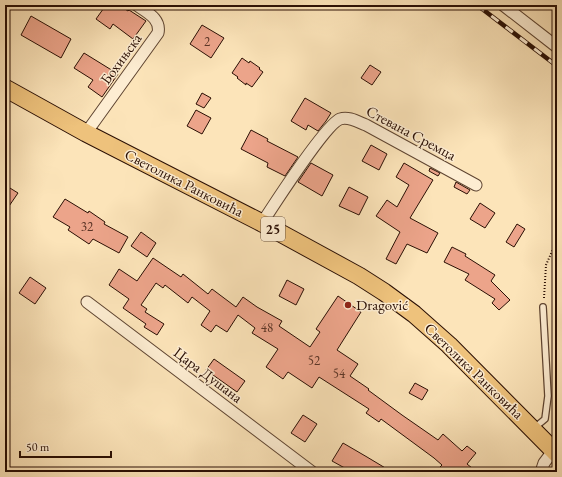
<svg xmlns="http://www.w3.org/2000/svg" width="562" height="477" viewBox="0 0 562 477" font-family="'EB Garamond',serif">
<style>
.building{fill:#eca48a;stroke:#2a0f04}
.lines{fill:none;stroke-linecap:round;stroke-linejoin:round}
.service-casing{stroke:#5e4431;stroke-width:8}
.minor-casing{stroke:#5e4431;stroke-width:13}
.primary-casing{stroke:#2a0f04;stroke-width:19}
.path{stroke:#2a0f04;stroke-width:2;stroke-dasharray:1 2;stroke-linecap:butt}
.service{stroke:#fdedd2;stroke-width:5.5}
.minor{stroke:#fdedd2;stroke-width:11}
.primary{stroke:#eec27c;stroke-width:17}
.rail-casing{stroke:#2a0f04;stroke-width:4.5}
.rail{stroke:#fdedd2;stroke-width:3;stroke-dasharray:9;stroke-linecap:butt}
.poi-dot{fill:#8f2418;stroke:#fdedd2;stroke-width:1.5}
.labels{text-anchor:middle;stroke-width:3;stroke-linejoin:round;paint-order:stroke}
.number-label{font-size:13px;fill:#5a3426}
.shield{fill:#fdedd2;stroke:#695242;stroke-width:1}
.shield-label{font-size:14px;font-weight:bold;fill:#2a0f04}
.street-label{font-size:15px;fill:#2a0f04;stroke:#fdedd2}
.poi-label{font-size:15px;fill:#2a0f04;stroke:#fdedd2;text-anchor:start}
</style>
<rect width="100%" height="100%" fill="#fce4b9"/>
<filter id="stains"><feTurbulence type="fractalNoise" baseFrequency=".005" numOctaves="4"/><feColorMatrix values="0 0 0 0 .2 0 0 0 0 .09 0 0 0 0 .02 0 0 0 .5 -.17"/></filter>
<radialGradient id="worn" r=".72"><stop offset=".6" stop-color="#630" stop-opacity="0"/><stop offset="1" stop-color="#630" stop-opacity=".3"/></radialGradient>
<path class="building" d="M 106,5 L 119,5 L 128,11 L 129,10 L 146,21 L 133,39 L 113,24 L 110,29 L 96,19 Z
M 31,16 L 71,39 L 61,58 L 21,35 Z
M 202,25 L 224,38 L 211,58 L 190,44 Z
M 84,53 L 118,74 L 102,97 L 88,87 L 93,80 L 74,68 Z
M 242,58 L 249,63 L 250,61 L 260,68 L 259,69 L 263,72 L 252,87 L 246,83 L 246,85 L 237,78 L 238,77 L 232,73 Z
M 370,65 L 381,72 L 372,85 L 361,78 Z
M 202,93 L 211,98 L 204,108 L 196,104 Z
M 305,98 L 331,113 L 326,121 L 318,131 L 308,125 L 306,130 L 291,121 Z
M 196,110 L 211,118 L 202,134 L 187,126 Z
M 251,130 L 268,139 L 267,141 L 298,157 L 285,176 L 267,167 L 268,163 L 241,149 Z
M 371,145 L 387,154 L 379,170 L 362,161 Z
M 311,163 L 333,175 L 322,196 L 298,182 Z
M 404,163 L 433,180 L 410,218 L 438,233 L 427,253 L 407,244 L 396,264 L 386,259 L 400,232 L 376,216 L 387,200 L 397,207 L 409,185 L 396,177 Z
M 430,168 L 440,173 L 438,176 L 429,171 Z
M 456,182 L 470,190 L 467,194 L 454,187 Z
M 5,185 L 18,193 L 5,212 Z
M 349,187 L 368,197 L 359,215 L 339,206 Z
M 65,199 L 88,213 L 89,211 L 105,222 L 104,224 L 128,237 L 119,253 L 93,239 L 89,244 L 68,230 L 70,227 L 53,217 Z
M 480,203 L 495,213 L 485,228 L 470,219 Z
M 517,224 L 525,229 L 514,247 L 506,242 Z
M 141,232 L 156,243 L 147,257 L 131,246 Z
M 452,247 L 466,254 L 465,256 L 495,275 L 491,281 L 510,300 L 499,310 L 492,303 L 495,299 L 465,280 L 469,274 L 444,262 Z
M 153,258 L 181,277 L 183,274 L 208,294 L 212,289 L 236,307 L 243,297 L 257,307 L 282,321 L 279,326 L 310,347 L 320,332 L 316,329 L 338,296 L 361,312 L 337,350 L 358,364 L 350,376 L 369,389 L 368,390 L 402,415 L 438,440 L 443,434 L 462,451 L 467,446 L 476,453 L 467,464 L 477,472 L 435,472 L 442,465 L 434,458 L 381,419 L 379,422 L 366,413 L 369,409 L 319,377 L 312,388 L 288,372 L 283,379 L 266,367 L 278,349 L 252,333 L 255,328 L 238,315 L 227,332 L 216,325 L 211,332 L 201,325 L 210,311 L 192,297 L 188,303 L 165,285 L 163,288 L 156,283 L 141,305 L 147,309 L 145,312 L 164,324 L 157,335 L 144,327 L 146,324 L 123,308 L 129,299 L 109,285 L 119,269 L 137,281 Z
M 30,277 L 46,288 L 35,304 L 19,293 Z
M 287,280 L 304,289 L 296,305 L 279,296 Z
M 214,359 L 245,381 L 237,392 L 206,370 Z
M 415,383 L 428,390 L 422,400 L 409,393 Z
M 303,415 L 317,424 L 305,442 L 291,433 Z
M 343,443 L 367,457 L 392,472 L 352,472 L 332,461 Z"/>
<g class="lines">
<g class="service-casing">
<path id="service" d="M 533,429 L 545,419 L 548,396 L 543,307"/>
</g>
<g class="minor-casing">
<path id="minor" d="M 503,5 L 557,47
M 86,133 L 158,33 C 161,19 148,13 138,6
M 262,223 C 273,206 326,124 340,119 C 349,116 358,122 366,125 L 476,185
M 87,302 L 312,472
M 541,472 L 544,463 L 553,451"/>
</g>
<g class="primary-casing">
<path id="primary" d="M 5,88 L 86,133 L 262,223 L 359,276 L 384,292 L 414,314 L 449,345 L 557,454"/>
</g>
<path class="path" d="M 544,298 L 546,265 L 557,240"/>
<use href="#service" class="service"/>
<use href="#minor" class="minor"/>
<use href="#primary" class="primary"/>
<g class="rail-casing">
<path id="rail" d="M 477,5 L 557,66"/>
</g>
<use href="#rail" class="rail"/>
</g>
<circle class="poi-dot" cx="348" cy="305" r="4"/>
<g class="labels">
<g class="number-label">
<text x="207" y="46">2</text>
<text x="87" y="231">32</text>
<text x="267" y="332">48</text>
<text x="314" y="365">52</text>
<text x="339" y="378">54</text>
</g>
<rect class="shield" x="261" y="217" width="24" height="24" rx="3"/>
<g class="shield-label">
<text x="273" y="234">25</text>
</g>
<g class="street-label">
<text transform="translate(121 59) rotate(-54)" y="5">Бохињска</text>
<text transform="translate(411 133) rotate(28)" y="5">Стевана Сремца</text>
<text transform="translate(184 183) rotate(27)" y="5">Светолика Ранковића</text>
<text transform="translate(474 371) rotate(44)" y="5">Светолика Ранковића</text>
<text transform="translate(208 375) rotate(37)" y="5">Цара Душана</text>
</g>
<g class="poi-label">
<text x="356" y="310">Dragović</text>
</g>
</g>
<rect width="562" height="477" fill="none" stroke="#fce4b9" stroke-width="20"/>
<rect x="6" y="6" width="550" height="465" fill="none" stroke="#2a0f04" stroke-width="2"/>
<rect x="10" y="10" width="542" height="457" fill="none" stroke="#2a0f04"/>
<path d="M20 451v6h91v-6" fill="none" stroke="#2a0f04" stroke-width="2"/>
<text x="26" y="451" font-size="12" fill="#2a0f04" stroke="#fdedd2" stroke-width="3" paint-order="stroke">50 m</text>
<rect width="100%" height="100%" filter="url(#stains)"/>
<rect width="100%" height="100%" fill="url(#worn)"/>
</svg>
